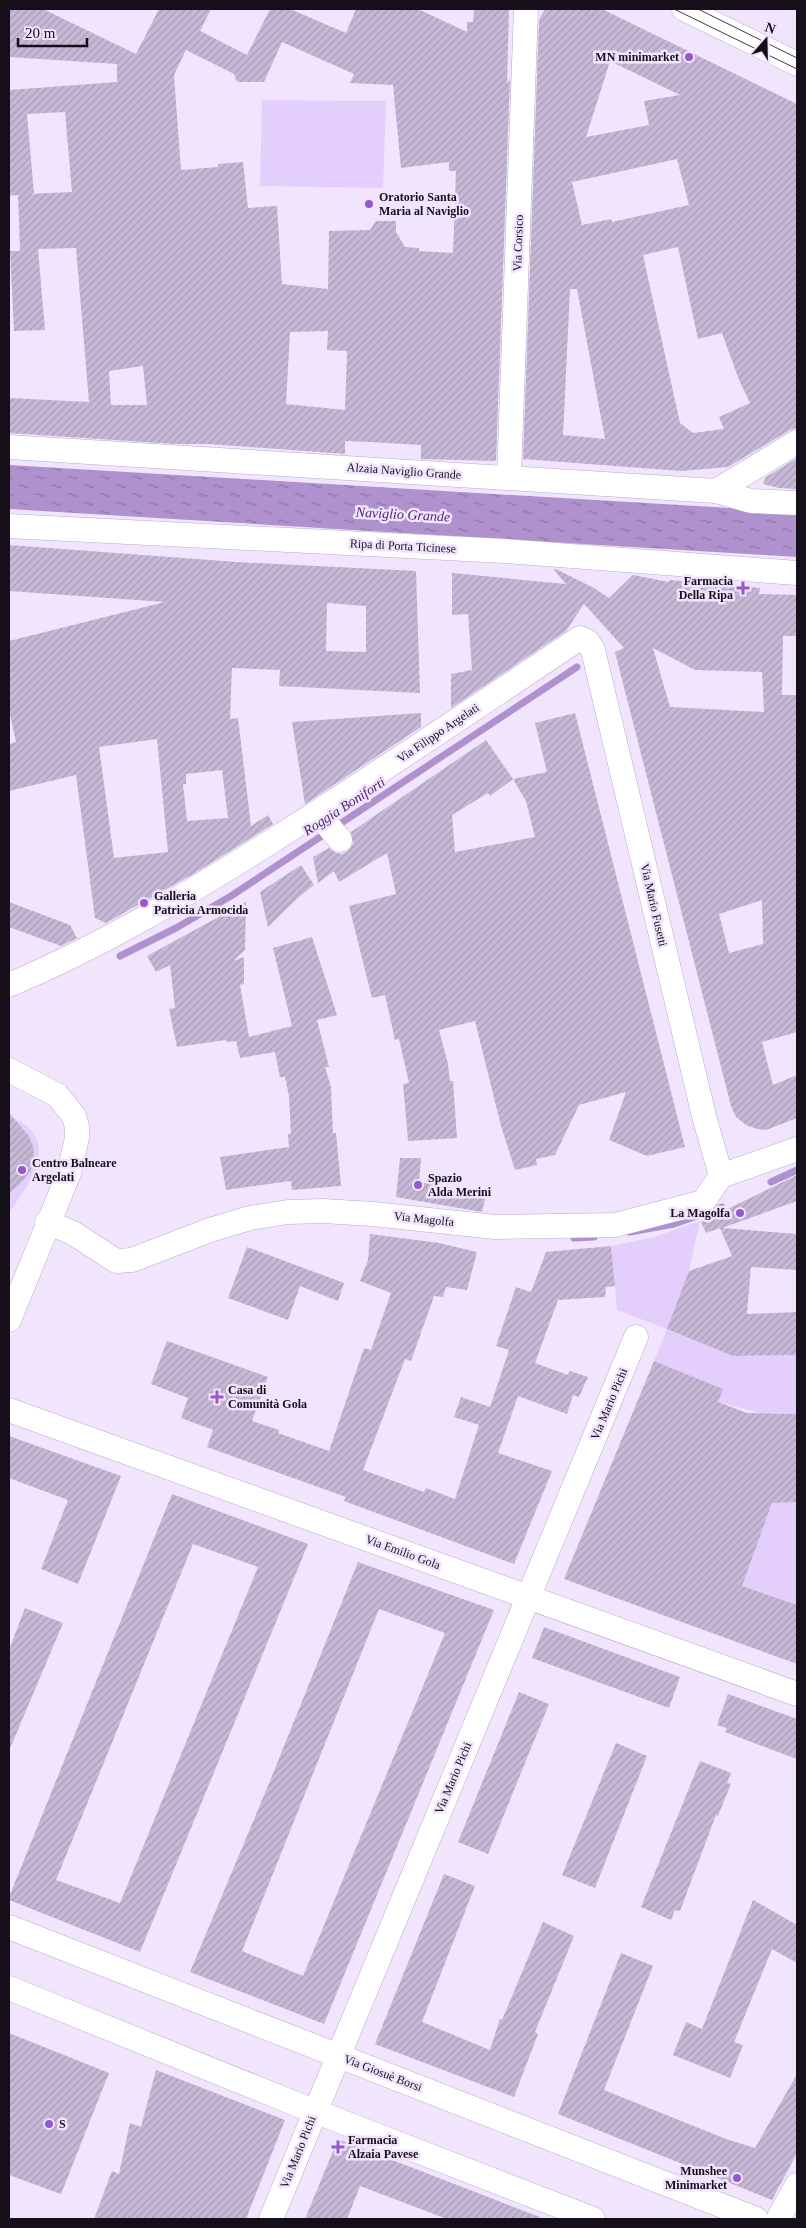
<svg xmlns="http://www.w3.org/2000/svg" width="806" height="2228" viewBox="0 0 806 2228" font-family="Georgia,serif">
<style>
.green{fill:#e4cefc}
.water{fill:url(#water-ripples)}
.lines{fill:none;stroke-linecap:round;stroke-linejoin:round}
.stream{stroke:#af91cd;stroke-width:7}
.building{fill:url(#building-hatch);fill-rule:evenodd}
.minor-casing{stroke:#b9abc9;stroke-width:25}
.minor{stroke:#fff;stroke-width:24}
.tram{stroke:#423b49;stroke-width:1}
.poi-dot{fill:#9857cd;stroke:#f1e5fe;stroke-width:2}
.labels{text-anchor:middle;stroke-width:5;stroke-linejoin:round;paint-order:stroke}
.poi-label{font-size:12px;font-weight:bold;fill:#150f1a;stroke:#f1e5fe;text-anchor:start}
.street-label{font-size:12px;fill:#150f1a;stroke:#f1e5fe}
.water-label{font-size:14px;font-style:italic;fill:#4d256c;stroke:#f1e5fe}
</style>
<defs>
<pattern id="water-ripples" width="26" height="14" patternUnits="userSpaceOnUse" patternTransform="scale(1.25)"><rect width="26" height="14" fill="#af91cd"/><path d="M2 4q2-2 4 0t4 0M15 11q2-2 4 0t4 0" fill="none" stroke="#8d75a6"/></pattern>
<pattern id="building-hatch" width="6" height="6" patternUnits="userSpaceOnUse" patternTransform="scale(1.25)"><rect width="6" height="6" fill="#c6b8d6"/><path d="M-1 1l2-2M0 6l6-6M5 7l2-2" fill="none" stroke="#a99db7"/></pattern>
</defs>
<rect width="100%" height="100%" fill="#f1e5fe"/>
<path class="green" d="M 262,100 L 386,101 L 383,188 L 260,186 Z
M 9,1116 C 64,1139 31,1181 9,1213 Z
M 700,1221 L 689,1271 L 668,1329 L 733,1356 L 797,1355 L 797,1414 L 760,1413 L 718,1402 L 722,1389 L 654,1361 L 667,1329 L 617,1310 L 611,1246 L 654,1237 Z
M 797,1502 L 797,1605 L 742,1586 L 772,1503 Z"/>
<path class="water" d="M 9,465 L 797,512 L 797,557 L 9,509 Z"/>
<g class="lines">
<path class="stream" d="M 120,956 L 176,928 L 231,896 L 577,667
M 771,1182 L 797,1170
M 717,1209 L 722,1207
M 630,1232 L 674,1224 L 697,1216
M 574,1238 L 594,1237"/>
</g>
<path class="building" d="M 9,9 L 43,9 L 136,54 L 159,9 L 211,9 L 200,31 L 247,55 L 270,9 L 290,9 L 346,33 L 356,9 L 418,9 L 467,32 L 467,22 L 473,22 L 474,9 L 509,9 L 507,84 L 510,78 L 496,461 L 421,459 L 421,445 L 370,442 L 345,441 L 345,454 L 208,444 L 175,444 L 9,433 L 9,398 L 89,402 L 76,248 L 38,249 L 45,330 L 14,331 L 10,251 L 20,251 L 18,195 L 9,196 L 9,90 L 117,82 L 117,64 L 9,57 ZM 282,42 L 354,74 L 350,83 L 393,85 L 401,168 L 449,162 L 449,171 L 456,171 L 453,253 L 419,251 L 419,248 L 405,247 L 396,232 L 396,221 L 376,221 L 370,230 L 329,231 L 328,289 L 282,284 L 277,206 L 248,208 L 243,162 L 218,164 L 218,167 L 181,170 L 174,75 L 186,50 L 234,74 L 237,82 L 264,82 ZM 65,112 L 72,192 L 28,194 L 34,193 L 27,114 ZM 328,331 L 327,350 L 347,351 L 345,410 L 286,404 L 290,332 ZM 143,366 L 147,405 L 111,405 L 109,371 Z
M 545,9 L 602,9 L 797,104 L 797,428 L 790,430 L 728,467 L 681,471 L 523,459 L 539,20 ZM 610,61 L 680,95 L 644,101 L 649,125 L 586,137 ZM 677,159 L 689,205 L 612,222 L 611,219 L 582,225 L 572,182 ZM 678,247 L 698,339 L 722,333 L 739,380 L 750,403 L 719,417 L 724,429 L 693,433 L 680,423 L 643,255 ZM 570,289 L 577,289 L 605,439 L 563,435 Z
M 797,458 L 797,489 L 779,488 L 763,484 L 766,477 Z
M 9,545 L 237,562 L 416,571 L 420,693 L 279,686 L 280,670 L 232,668 L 230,719 L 238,718 L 251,826 L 268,815 L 273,824 L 195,873 L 106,923 L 95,918 L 76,775 L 9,791 L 9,744 L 16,742 L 9,710 L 9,641 L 165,602 L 9,591 ZM 327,603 L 366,606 L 366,652 L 326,651 ZM 157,739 L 168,852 L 114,858 L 99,747 ZM 222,770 L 228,818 L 187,821 L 183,784 L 186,784 L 186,774 Z
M 556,569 L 594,588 L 609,598 L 633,575 L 669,582 L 670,580 L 760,588 L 759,594 L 797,595 L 797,636 L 783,636 L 782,695 L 797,695 L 797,1032 L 762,1042 L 773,1085 L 797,1075 L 797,1118 L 766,1130 L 757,1129 L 746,1125 L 736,1117 L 731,1106 L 615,652 L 624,648 L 584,604 L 566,631 L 451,708 L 451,674 L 472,670 L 468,614 L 452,615 L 452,573 L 566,584 L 554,570 ZM 653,648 L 695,670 L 762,672 L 764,712 L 670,707 ZM 762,900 L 763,944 L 729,953 L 719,914 Z
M 421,713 L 421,727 L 305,804 L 292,722 Z
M 575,713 L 685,1147 L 647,1156 L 609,1140 L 626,1092 L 579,1105 L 555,1155 L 536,1159 L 537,1165 L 515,1170 L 501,1126 L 475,1021 L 439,1030 L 448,1064 L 450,1081 L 453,1081 L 457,1138 L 408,1141 L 403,1084 L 409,1083 L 399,1039 L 395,1040 L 385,995 L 372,998 L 349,906 L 396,894 L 387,853 L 339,882 L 334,871 L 318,883 L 313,857 L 329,848 L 336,853 L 342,854 L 348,851 L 353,844 L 351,832 L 486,740 L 513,779 L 547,772 L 535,723 ZM 513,779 L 526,801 L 535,837 L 455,852 L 452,815 L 488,793 L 490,796 Z
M 301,865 L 314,885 L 300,896 L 268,927 L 260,892 Z
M 9,902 L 70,925 L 77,938 L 61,946 L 9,927 Z
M 246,902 L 245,950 L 233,961 L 244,957 L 244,984 L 240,985 L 249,1037 L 292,1026 L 273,948 L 312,937 L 337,1015 L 317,1020 L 329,1067 L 325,1067 L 331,1087 L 333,1133 L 336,1133 L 341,1186 L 292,1190 L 291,1181 L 226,1190 L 220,1157 L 289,1147 L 288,1134 L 291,1134 L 289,1096 L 285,1077 L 280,1077 L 275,1052 L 240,1058 L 236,1041 L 227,1042 L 226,1040 L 177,1047 L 169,1009 L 175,1008 L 170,965 L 156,972 L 147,956 Z
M 9,1113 L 28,1135 L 33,1146 L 34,1157 L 31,1169 L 25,1179 L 9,1194 Z
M 400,1158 L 421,1158 L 419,1182 L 486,1194 L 482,1212 L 396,1197 Z
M 797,1175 L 797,1201 L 722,1228 L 797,1234 L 797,1270 L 751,1267 L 747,1314 L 797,1312 L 797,1355 L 733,1356 L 667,1329 L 689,1271 L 732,1256 L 720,1228 L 706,1233 L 701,1222 Z
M 370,1234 L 439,1243 L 477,1252 L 467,1290 L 446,1287 L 443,1297 L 434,1296 L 411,1361 L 405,1359 L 363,1470 L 424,1492 L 426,1488 L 455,1499 L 479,1425 L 454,1417 L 461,1397 L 490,1407 L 509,1350 L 496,1346 L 516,1287 L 531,1292 L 546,1252 L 611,1246 L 615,1286 L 606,1287 L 605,1297 L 558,1300 L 535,1363 L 568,1375 L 570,1371 L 588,1377 L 579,1397 L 573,1395 L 567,1414 L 518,1396 L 498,1453 L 552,1471 L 514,1564 L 344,1501 L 346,1497 L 207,1447 L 213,1430 L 181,1418 L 188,1398 L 151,1384 L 167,1341 L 268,1377 L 252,1421 L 279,1430 L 278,1433 L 329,1451 L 364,1348 L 371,1350 L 391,1293 L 360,1281 L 368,1260 Z
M 247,1247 L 344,1283 L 338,1301 L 300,1286 L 288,1320 L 228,1298 Z
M 654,1361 L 723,1389 L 718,1402 L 747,1413 L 797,1414 L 797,1502 L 772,1503 L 742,1586 L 797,1605 L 797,1664 L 564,1579 Z
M 9,1436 L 121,1476 L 78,1584 L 41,1569 L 68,1500 L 9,1478 Z
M 172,1494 L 308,1544 L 140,1952 L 9,1900 L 9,1897 ZM 193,1544 L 258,1567 L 120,1903 L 56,1880 Z
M 358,1562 L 494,1610 L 324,2024 L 190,1972 L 270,1781 ZM 379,1609 L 445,1633 L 303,1976 L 242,1951 Z
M 25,1608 L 63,1623 L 9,1751 L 9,1650 Z
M 544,1627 L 680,1677 L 669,1708 L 532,1658 Z
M 519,1692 L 549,1704 L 488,1854 L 458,1842 Z
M 728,1694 L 797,1719 L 797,1759 L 725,1732 L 727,1728 L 717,1725 Z
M 616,1743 L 647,1756 L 595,1888 L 562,1875 Z
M 700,1761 L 731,1773 L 727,1783 L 731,1784 L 718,1816 L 716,1815 L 680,1911 L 675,1910 L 671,1920 L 641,1907 Z
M 444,1874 L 475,1886 L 422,2022 L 490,2050 L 500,2019 L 502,2020 L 543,1922 L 574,1936 L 535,2032 L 538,2034 L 514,2097 L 375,2044 Z
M 753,1900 L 797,1925 L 797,1963 L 772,1949 L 734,2042 L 743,2045 L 730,2078 L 673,2055 L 686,2022 L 702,2029 Z
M 621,1953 L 653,1966 L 604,2090 L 726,2139 L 755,2148 L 797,2074 L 797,2153 L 772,2200 L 558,2114 Z
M 9,2033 L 109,2073 L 61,2194 L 9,2175 Z
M 156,2070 L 285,2120 L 246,2219 L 94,2219 L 112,2171 L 119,2174 L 130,2123 L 141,2127 Z
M 338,2139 L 540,2217 L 539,2219 L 447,2219 L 360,2186 L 347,2219 L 305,2219 Z"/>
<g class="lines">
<g class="minor-casing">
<path id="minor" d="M 684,9 L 797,64
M 9,447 L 716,491 L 751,501 L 797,503
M 509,477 L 526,9
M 716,491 L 797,442
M 9,526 L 505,551 L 797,573
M 321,817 L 340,840
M 9,985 C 99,947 182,898 264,846 C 371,779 475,708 580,638 L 587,641 L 593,650 L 704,1116 L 721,1176
M 9,1070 L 57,1095 L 74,1116 L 77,1127 L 77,1138 L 69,1173 L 9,1320
M 47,1222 L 73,1233 L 116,1261 L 132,1260 L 210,1230 L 250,1218 L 288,1212 L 323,1211 L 373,1214 L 495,1227 L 615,1225 L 703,1202 L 721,1176 L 797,1149
M 9,1410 L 797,1694
M 9,1927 L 756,2219
M 9,1988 L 296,2104 L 593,2219
M 271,2219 L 636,1337
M 778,2219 L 797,2185"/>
</g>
<use href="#minor" class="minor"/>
<path class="tram" d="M 674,9 L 797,69
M 698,9 L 797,58"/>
</g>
<g class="poi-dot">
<circle cx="689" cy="57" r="5"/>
<circle cx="369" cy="204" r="5"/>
<path d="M740.5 580.5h5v5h5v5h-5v5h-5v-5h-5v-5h5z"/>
<circle cx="144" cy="903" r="5"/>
<circle cx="22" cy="1170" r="5"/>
<circle cx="418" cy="1185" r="5"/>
<circle cx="740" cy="1213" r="5"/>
<path d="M214.5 1389.5h5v5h5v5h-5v5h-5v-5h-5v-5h5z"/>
<circle cx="49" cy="2124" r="5"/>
<path d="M335.5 2139.5h5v5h5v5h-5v5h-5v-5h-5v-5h5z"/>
<circle cx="737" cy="2178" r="5"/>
</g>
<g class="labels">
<g class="poi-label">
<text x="679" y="61" text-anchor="end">MN minimarket</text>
<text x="379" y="201">Oratorio Santa<tspan x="379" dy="14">Maria al Naviglio</tspan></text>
<text x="733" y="585" text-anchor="end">Farmacia<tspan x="733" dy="14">Della Ripa</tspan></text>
<text x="154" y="900">Galleria<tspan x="154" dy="14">Patricia Armocida</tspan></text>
<text x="32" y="1167">Centro Balneare<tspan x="32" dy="14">Argelati</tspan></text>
<text x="428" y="1182">Spazio<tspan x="428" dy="14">Alda Merini</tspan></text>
<text x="730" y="1217" text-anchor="end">La Magolfa</text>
<text x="228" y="1394">Casa di<tspan x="228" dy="14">Comunità Gola</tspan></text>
<text x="59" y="2128">S</text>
<text x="348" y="2144">Farmacia<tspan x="348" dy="14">Alzaia Pavese</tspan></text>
<text x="727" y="2175" text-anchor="end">Munshee<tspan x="727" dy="14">Minimarket</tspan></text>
</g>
<g class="street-label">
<text transform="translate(518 243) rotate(-88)" y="4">Via Corsico</text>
<text transform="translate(404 471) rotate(4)" y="4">Alzaia Naviglio Grande</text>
<text transform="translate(403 546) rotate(3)" y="4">Ripa di Porta Ticinese</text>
<text transform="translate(438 733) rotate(-34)" y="4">Via Filippo Argelati</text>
<text transform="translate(654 905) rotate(77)" y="4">Via Mario Fusetti</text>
<text transform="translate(424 1219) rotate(6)" y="4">Via Magolfa</text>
<text transform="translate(609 1404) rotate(-67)" y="4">Via Mario Pichi</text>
<text transform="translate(403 1552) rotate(20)" y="4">Via Emilio Gola</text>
<text transform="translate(453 1778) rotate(-67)" y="4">Via Mario Pichi</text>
<text transform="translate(383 2073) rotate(21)" y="4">Via Giosuè Borsi</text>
<text transform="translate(298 2152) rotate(-68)" y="4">Via Mario Pichi</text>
</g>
<g class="water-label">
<text transform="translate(403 514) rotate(3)" y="5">Naviglio Grande</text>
<text transform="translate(344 806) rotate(-33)" y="5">Roggia Boniforti</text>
</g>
</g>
<rect width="806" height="2228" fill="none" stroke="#150f1a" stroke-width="20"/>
<g transform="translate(766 40) rotate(20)" stroke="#f1e5fe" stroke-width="4" paint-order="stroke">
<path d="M0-4L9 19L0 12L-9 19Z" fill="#150f1a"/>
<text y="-8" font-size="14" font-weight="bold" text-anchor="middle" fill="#150f1a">N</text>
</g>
<path d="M18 38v8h69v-8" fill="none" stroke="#150f1a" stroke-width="2.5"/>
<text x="25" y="38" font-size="15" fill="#150f1a" stroke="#f1e5fe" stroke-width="4" paint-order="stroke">20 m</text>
</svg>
